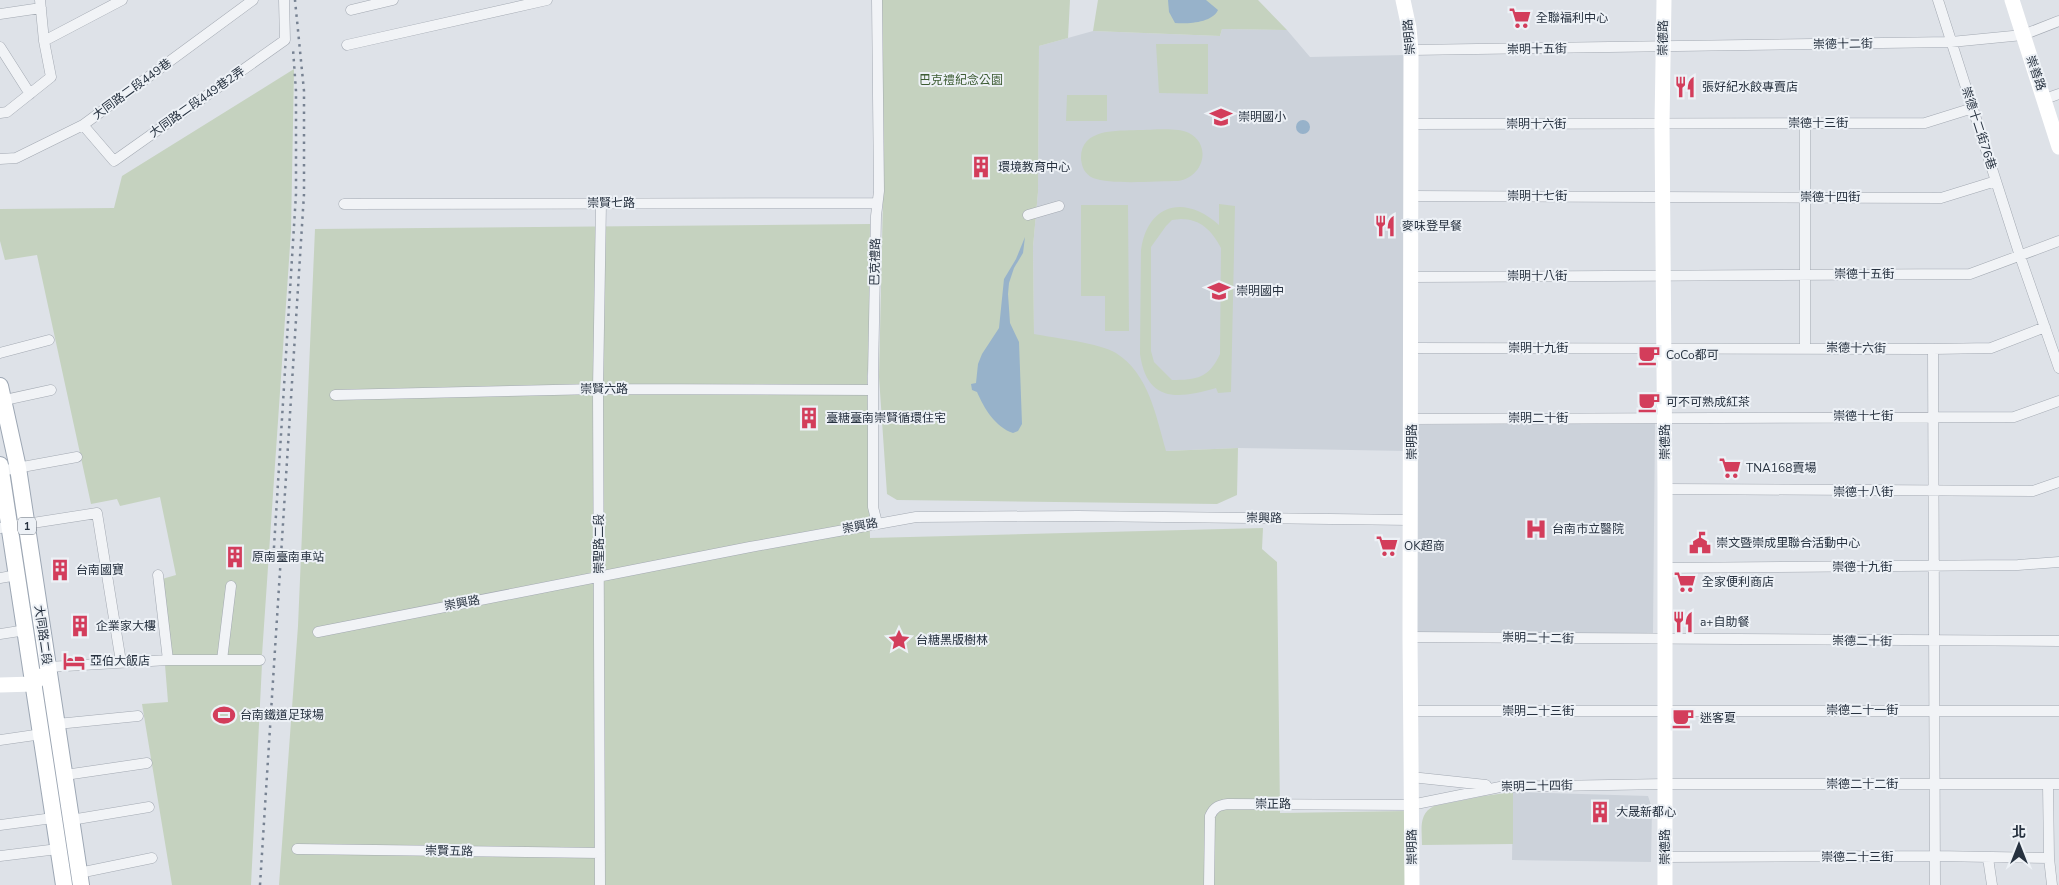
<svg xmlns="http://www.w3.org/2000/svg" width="2059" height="885" viewBox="0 0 2059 885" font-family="'Nunito Sans','Noto Sans TC',sans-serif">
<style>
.built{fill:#ccd2da}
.green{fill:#c5d2bf;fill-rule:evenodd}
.water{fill:#97b2ca}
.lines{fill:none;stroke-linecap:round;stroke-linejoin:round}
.street-casing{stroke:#a3a9b2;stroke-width:11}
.primary-casing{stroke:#9da7b4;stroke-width:18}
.street{stroke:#f1f3f6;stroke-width:10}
.secondary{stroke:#fff;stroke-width:15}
.primary{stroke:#fff;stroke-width:16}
.rail{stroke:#778292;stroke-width:2.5;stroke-dasharray:2.5 5;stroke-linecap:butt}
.labels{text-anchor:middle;stroke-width:4;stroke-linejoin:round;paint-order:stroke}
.shield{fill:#edf1f6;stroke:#626b76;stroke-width:1}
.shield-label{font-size:11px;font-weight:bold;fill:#26313f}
.poi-label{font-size:12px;fill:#26313f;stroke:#edf1f6;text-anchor:start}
.street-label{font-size:12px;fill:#26313f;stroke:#edf1f6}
.park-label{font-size:12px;fill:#3d5c33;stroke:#edf1f6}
</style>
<rect width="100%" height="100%" fill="#dee2e8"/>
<path class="built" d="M 1222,29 L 1287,30 L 1310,57 L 1404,55 L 1406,451 L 1238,448 L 1165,451 L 1034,335 L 1033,247 L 1038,192 L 1039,46 L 1093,31 L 1220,36 Z
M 1655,423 L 1653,634 L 1417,632 L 1418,425 Z
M 1513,792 L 1648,796 L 1652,808 L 1651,862 L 1512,860 Z"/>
<path class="green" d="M 881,0 L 1070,0 L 1068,38 L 1039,46 L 1038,192 L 1033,247 L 1034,334 C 1055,338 1100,343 1116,353 C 1149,374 1156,416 1166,451 L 1238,448 L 1237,495 L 1217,504 L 897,500 L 887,494 L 879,377 L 883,199 Z
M 1098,0 L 1258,0 L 1287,30 L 1222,29 L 1220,36 L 1093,31 Z
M 1156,44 L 1208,44 L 1208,94 L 1159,93 Z
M 294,69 L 291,231 L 262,655 L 170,657 L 162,579 L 176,575 L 160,497 L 120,506 L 117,499 L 91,504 L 37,255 L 5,260 L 0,241 L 0,209 L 114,208 L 122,176 Z
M 1067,95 L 1107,95 L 1107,121 L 1066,121 Z
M 1138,130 C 1152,130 1178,127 1189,133 C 1212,145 1204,177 1178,181 C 1157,181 1111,185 1093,178 C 1085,174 1082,168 1081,159 C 1080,128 1117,131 1138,130 Z
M 1219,204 L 1235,206 L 1231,392 L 1218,393 L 1216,388 C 1178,399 1147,403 1140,354 L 1141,250 C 1148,202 1186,195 1219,225 ZM 1181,219 C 1201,219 1212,231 1221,248 L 1220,354 C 1209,378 1197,380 1172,380 L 1154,362 L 1151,351 L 1151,247 L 1166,226 L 1172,220 Z
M 1081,205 L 1128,205 L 1129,331 L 1105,331 L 1105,296 L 1081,296 Z
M 870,224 L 869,363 L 867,376 L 870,538 L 1263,528 L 1262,549 L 1277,562 L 1280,813 L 1407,811 L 1407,885 L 279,885 L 298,626 L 315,229 Z
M 191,664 L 262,664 L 251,885 L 172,885 L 142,704 L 168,702 L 165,665 Z
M 1513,792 L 1513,844 L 1422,845 C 1422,830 1418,814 1434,806 L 1484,796 Z"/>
<path class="water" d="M 1168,0 L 1206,0 L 1218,10 C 1212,23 1188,24 1175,23 L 1169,12 Z
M1296 127a7 7 0 1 1 14 0a7 7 0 1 1-14 0Z
M 1025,237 L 1023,253 L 1014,268 L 1009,283 L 1008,294 L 1010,323 L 1019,342 L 1022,424 L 1018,431 L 1013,433 C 995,427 984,408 977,392 L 972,390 L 971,384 L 976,383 L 978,364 L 982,354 L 999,328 L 1004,279 L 1016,259 Z"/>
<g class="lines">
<g class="street-casing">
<path id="street" d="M 1938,0 L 2020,256 L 2059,368
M 351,10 L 393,0
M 0,14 L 41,8
M 44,41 L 122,0
M 347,45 L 547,0
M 0,47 L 30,94
M 1411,50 L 1951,42 L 2023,35 L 2059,21
M 2045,99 L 2059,94
M 0,113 L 7,112 L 51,77 L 44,41 L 40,0
M 1805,123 L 1805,348
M 1411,124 L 1925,123 L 1973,108
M 83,125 L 114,161 L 285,40 L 284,0
M 0,159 L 16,158 L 83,125 L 253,0
M 1410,196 L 1941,198 L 1996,181
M 344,204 L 877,203
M 1028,215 L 1059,206
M 1411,277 L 1970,274 L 2059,241
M 1411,348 L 1933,349 L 1991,348 L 2045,327
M 1933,349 L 1935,885
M 0,353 L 49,340
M 335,395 L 598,389 L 873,390
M 0,401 L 51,390
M 1412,419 L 2014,417 L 2059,401
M 0,471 L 77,457
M 1665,489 L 2033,491 L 2059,482
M 877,523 L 873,507 L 873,376 L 876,216 L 879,191 L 877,0
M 0,528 L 97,513 L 121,662
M 1665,568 L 2018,565 L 2059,562
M 158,575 L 168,660
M 0,578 L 17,575
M 318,632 L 750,547 L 916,517 L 1078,516 L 1411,520
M 0,634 L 26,630
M 1410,637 L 2059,641
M 222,660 L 231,586
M 48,667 L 168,660 L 260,660
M 1411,711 L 2059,711
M 57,724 L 138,716
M 0,740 L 42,734
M 65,775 L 147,763
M 1411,777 L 1486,785
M 2048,784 L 2049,858 L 2052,885
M 71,820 L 149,807
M 0,825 L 53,818
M 297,849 L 600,853
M 0,856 L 58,849
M 1665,857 L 1935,856 L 2049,858
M 1988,858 L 1992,885
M 79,873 L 152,858
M 600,885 L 598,389 L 601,203
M 1209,885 L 1210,816 C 1214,807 1219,805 1228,804 L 1411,805 L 1500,787 L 1665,784 L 2059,784"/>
</g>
<g class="primary-casing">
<path id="primary" d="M 0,386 L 18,468 L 81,885
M 0,465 L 64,885"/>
</g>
<use href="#street" class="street"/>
<path class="secondary" d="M 1403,0 L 1409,28 L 1411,50 L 1410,637 L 1412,885
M 1664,0 L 1662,124 L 1665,489 L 1665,885
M 2012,0 L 2059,147
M 0,685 L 34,684 L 41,676"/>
<use href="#primary" class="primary"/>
<path class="rail" d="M 273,563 L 296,194 L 296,91 L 293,49
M 260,885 L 304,194 L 304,91 L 295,0"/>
</g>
<defs>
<g id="supermarket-bare" transform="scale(1.725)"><path d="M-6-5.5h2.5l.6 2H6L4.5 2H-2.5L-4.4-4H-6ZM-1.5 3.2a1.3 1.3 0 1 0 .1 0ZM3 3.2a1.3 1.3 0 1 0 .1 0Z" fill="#d33d5b" stroke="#edf1f6" stroke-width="2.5" paint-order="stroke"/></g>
<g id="restaurant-bare" transform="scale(1.725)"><path d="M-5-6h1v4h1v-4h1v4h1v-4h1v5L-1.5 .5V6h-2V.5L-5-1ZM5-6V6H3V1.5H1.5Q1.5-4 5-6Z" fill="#d33d5b" stroke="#edf1f6" stroke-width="2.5" paint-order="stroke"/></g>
<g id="school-bare" transform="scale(1.725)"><path d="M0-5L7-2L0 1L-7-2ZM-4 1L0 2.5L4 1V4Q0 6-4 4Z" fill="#d33d5b" stroke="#edf1f6" stroke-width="2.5" paint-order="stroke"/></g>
<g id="building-bare" transform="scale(1.725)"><path d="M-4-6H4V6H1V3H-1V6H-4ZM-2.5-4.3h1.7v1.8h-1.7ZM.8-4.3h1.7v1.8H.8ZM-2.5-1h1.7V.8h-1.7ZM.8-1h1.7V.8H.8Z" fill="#d33d5b" stroke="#edf1f6" stroke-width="2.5" paint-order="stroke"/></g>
<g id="cafe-bare" transform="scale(1.725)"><path d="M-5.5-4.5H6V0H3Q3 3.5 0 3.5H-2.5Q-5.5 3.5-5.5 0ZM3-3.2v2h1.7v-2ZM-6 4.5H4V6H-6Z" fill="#d33d5b" stroke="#edf1f6" stroke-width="2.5" paint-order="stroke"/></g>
<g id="hospital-bare" transform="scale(1.725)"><path d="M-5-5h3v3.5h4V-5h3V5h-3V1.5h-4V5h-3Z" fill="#d33d5b" stroke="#edf1f6" stroke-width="2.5" paint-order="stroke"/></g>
<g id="civic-bare" transform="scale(1.725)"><path d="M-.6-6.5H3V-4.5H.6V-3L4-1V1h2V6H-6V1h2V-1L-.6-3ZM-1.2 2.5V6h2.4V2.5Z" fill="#d33d5b" stroke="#edf1f6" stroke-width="2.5" paint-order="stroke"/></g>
<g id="sight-bare" transform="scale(1.725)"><path d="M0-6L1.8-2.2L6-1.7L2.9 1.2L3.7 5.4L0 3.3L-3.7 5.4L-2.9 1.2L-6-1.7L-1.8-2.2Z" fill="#d33d5b" stroke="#edf1f6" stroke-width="2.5" paint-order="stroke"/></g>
<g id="hotel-bare" transform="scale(1.725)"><path d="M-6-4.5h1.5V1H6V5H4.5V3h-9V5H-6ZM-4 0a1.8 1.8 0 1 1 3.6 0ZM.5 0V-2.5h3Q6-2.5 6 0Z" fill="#d33d5b" stroke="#edf1f6" stroke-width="2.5" paint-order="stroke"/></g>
<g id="stadium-bare" transform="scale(1.725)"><path d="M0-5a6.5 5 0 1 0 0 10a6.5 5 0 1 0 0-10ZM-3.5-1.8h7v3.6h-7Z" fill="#d33d5b" stroke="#edf1f6" stroke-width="2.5" paint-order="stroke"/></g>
</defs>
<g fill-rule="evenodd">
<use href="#supermarket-bare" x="1520" y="18"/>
<use href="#restaurant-bare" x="1685" y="87"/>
<use href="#school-bare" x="1221" y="117"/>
<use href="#building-bare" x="981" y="167"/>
<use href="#restaurant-bare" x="1385" y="226"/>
<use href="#school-bare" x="1219" y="291"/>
<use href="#cafe-bare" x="1649" y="355"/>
<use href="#cafe-bare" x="1649" y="402"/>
<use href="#building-bare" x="809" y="418"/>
<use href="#supermarket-bare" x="1730" y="468"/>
<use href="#hospital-bare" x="1536" y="529"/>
<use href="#civic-bare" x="1700" y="543"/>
<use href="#supermarket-bare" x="1387" y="546"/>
<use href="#building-bare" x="235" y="557"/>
<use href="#building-bare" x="60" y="570"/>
<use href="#supermarket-bare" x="1685" y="582"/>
<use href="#restaurant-bare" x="1683" y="622"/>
<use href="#building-bare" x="80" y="626"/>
<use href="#sight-bare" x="899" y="640"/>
<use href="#hotel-bare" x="74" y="661"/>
<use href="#stadium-bare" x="224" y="715"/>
<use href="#cafe-bare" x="1683" y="718"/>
<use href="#building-bare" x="1600" y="812"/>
</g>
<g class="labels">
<rect class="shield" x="18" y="517.5" width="18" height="17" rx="4"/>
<g class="shield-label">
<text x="27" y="530">1</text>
</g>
<g class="poi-label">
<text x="1536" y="22">全聯福利中心</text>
<text x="1702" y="91">張好紀水餃專賣店</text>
<text x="1238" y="121">崇明國小</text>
<text x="998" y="171">環境教育中心</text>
<text x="1402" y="230">麥味登早餐</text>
<text x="1236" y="295">崇明國中</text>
<text x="1666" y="359">CoCo都可</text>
<text x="1666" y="406">可不可熟成紅茶</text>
<text x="826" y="422">臺糖臺南崇賢循環住宅</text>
<text x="1746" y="472">TNA168賣場</text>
<text x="1552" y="533">台南市立醫院</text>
<text x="1716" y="547">崇文暨崇成里聯合活動中心</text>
<text x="1404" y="550">OK超商</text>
<text x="252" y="561">原南臺南車站</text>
<text x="76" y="574">台南國寶</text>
<text x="1702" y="586">全家便利商店</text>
<text x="1700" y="626">a+自助餐</text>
<text x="96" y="630">企業家大樓</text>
<text x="916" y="644">台糖黑版樹林</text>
<text x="90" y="665">亞伯大飯店</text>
<text x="240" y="719">台南鐵道足球場</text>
<text x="1700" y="722">迷客夏</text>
<text x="1616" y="816">大晟新都心</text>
</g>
<g class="street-label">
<text transform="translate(1409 37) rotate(-95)" y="4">崇明路</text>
<text transform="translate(1663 38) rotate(-89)" y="4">崇德路</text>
<text transform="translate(1843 44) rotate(-1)" y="4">崇德十二街</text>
<text transform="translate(1537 49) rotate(-1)" y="4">崇明十五街</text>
<text transform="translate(2036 73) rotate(71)" y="4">崇善路</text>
<text transform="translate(132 89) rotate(-36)" y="4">大同路二段449巷</text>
<text transform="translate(197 102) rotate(-35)" y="4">大同路二段449巷2弄</text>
<text x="1818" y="127">崇德十三街</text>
<text x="1536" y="128">崇明十六街</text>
<text transform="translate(1979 128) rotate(72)" y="4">崇德十二街76巷</text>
<text x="1537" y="200">崇明十七街</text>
<text x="1830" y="201">崇德十四街</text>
<text x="611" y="207">崇賢七路</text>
<text transform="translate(875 262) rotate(-89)" y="4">巴克禮路</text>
<text x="1864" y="278">崇德十五街</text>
<text x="1537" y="280">崇明十八街</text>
<text x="1538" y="352">崇明十九街</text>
<text transform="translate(1856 348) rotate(1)" y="4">崇德十六街</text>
<text x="604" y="393">崇賢六路</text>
<text x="1863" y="420">崇德十七街</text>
<text x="1538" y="422">崇明二十街</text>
<text transform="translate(1412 442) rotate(-90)" y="4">崇明路</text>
<text transform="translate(1665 442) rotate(-90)" y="4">崇德路</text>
<text x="1863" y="496">崇德十八街</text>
<text transform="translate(1264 518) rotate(1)" y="4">崇興路</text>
<text transform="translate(860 526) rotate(-11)" y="4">崇興路</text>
<text transform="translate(599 544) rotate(-90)" y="4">崇聖路二段</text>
<text x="1862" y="571">崇德十九街</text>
<text transform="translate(462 603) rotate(-11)" y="4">崇興路</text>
<text transform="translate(43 635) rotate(82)" y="4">大同路二段</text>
<text transform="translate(1538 638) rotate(1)" y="4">崇明二十二街</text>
<text transform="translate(1862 641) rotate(1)" y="4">崇德二十街</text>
<text x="1862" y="714">崇德二十一街</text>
<text x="1538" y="715">崇明二十三街</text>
<text x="1862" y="788">崇德二十二街</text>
<text transform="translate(1537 786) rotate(-1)" y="4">崇明二十四街</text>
<text x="1273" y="808">崇正路</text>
<text transform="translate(1412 847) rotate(-91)" y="4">崇明路</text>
<text transform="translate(1665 847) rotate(-90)" y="4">崇德路</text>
<text transform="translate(449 851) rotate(1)" y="4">崇賢五路</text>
<text x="1857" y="861">崇德二十三街</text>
</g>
<g class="park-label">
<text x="961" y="84">巴克禮紀念公園</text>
</g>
</g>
<g transform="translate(2019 845)" stroke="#edf1f6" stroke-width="4" paint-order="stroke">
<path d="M0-4L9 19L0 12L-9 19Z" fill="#26313f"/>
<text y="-8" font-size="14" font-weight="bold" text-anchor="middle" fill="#26313f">北</text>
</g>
</svg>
